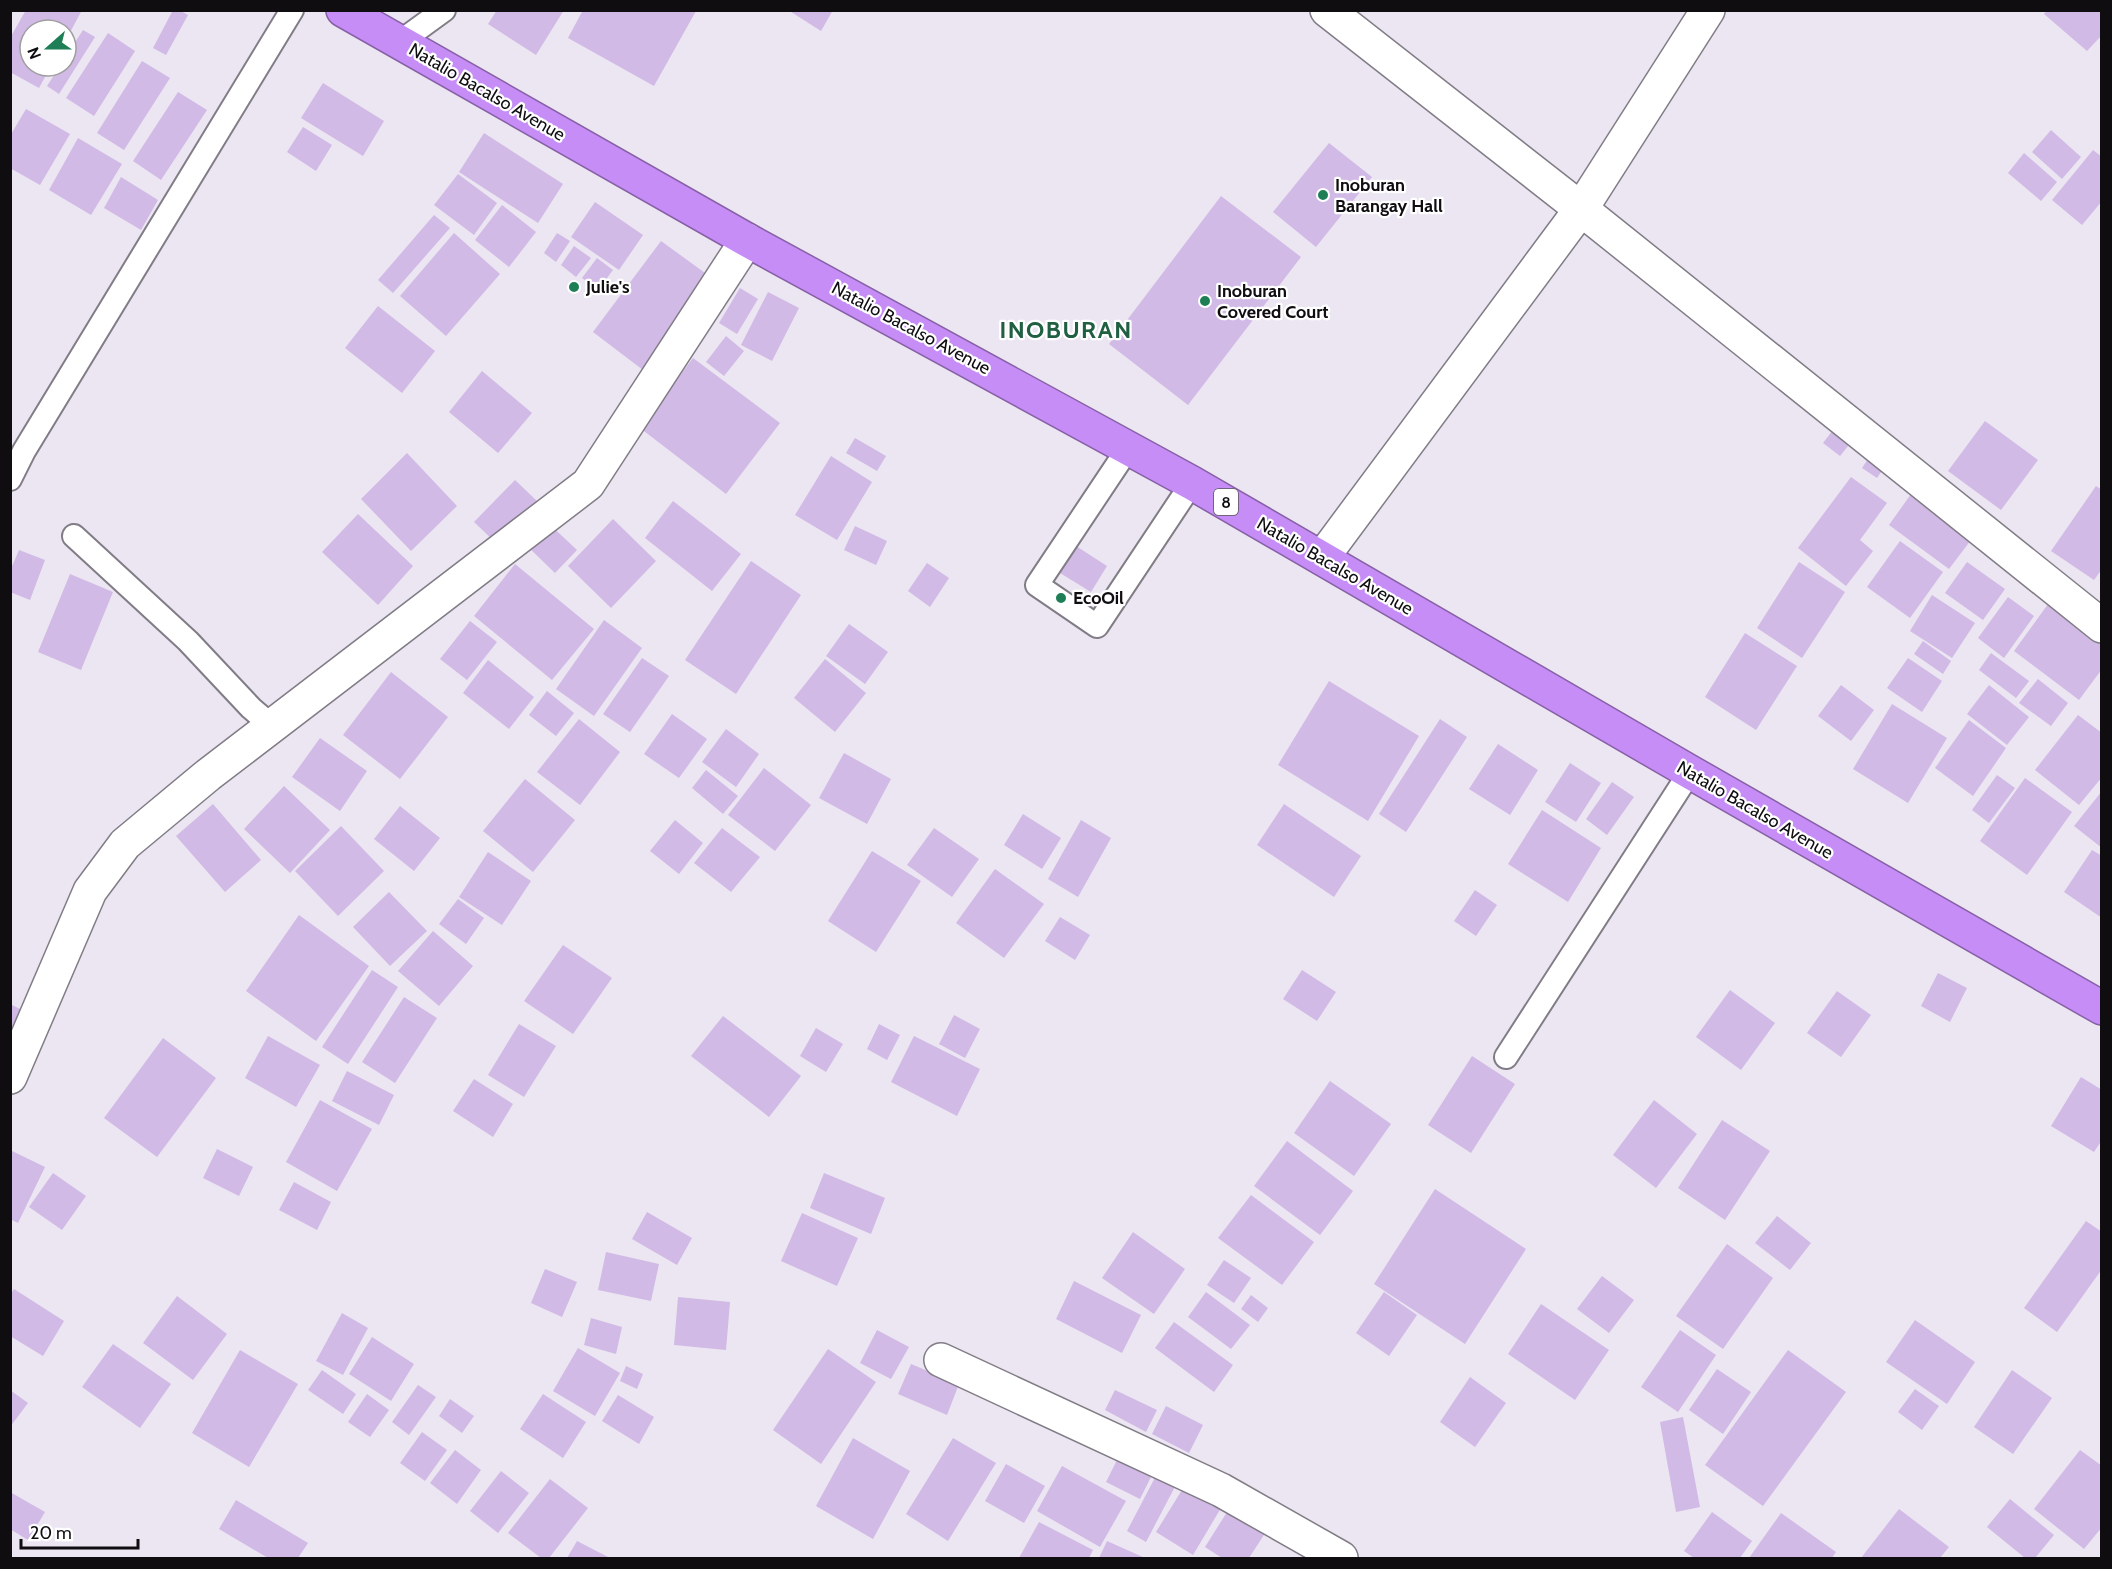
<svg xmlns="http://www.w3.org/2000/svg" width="2112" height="1569" viewBox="0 0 2112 1569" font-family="Cabin,sans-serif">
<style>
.building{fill:#d1bae6}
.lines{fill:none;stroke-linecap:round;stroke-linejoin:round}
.lane-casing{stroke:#817c86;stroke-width:26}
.street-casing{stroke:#817c86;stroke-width:36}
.secondary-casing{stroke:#817c86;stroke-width:36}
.highway-casing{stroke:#8760a6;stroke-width:36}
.lane{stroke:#fff;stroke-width:22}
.street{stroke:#fff;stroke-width:33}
.secondary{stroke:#fff;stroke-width:33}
.highway{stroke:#c78df7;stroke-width:33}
.poi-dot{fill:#1e7e55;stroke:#fff;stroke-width:2}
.labels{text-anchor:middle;stroke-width:4.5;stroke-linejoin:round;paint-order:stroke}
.shield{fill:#fff;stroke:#575658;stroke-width:1.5}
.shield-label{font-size:16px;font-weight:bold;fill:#0f0d10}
.street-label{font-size:18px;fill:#0f0d10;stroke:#fff}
.poi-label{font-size:18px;font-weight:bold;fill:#0f0d10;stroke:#fff;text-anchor:start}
.district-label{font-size:24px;font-weight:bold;letter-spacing:1.5px;fill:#205f42;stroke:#fff}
</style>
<rect width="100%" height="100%" fill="#ebe6f1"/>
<path class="building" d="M 26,10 L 82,10 L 66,40 L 66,30 L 30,30 L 30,66 L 51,66 L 39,88 L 10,72 L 10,38 Z
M 173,10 L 179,10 L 188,15 L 166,55 L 153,48 Z
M 497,10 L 564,10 L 536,55 L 488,24 Z
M 583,10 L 695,10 L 696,11 L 654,86 L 568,38 Z
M 788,10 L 833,10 L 821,31 Z
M 2047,10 L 2102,10 L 2102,35 L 2087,51 L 2044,14 Z
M 83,30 L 95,37 L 59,94 L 47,86 L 60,66 L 66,66 L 66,56 Z
M 108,33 L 135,51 L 94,116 L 66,98 Z
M 142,61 L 170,78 L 124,150 L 97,133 Z
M 323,83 L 384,121 L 363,156 L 301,118 Z
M 178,92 L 207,110 L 161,180 L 133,161 Z
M 26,109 L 70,134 L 40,185 L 10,168 L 10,136 Z
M 303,127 L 332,145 L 316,171 L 287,152 Z
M 2051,130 L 2081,157 L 2062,179 L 2032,152 Z
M 484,133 L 563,184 L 538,223 L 459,172 Z
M 78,138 L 122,164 L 91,215 L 49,190 Z
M 1329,143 L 1372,177 L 1316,247 L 1273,212 Z
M 2093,150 L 2102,157 L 2102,201 L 2082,225 L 2052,200 Z
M 2024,153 L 2057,182 L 2041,201 L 2008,173 Z
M 458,174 L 497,203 L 474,235 L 434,205 Z
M 121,177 L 158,200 L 141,230 L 104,208 Z
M 1221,196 L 1301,257 L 1188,405 L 1109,344 Z
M 595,202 L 643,235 L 619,270 L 571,237 Z
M 502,205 L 536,232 L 509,267 L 475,240 Z
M 434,215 L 450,228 L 393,293 L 378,280 Z
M 454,233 L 500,274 L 446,336 L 400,296 Z
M 557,233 L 570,241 L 556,262 L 544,253 Z
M 661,241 L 712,278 L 643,370 L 593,332 Z
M 574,246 L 591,258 L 576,277 L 561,265 Z
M 597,258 L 613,270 L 598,290 L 582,278 Z
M 740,288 L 758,299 L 737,334 L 719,323 Z
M 768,292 L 799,308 L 772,361 L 741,345 Z
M 378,306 L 435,351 L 402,393 L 345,348 Z
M 726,336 L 744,351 L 724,376 L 706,362 Z
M 693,358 L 780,423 L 726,494 L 640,428 Z
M 482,371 L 532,413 L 498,453 L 449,412 Z
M 1840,421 L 1857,435 L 1840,456 L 1823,443 Z
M 1985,421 L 2038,460 L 2001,510 L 1948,471 Z
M 855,438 L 886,456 L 877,471 L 846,453 Z
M 407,453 L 457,506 L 411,551 L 361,499 Z
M 1872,453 L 1887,463 L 1877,478 L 1862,468 Z
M 831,456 L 872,482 L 837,540 L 795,515 Z
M 1851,477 L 1887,503 L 1860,540 L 1873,551 L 1846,586 L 1798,548 Z
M 515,480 L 537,501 L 496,543 L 474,522 Z
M 2096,486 L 2102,490 L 2102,569 L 2094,580 L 2051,551 Z
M 1916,487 L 1977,532 L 1949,569 L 1889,525 Z
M 673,501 L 741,554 L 712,591 L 645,538 Z
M 358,514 L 413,566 L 378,605 L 322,552 Z
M 613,519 L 656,561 L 611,608 L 568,566 Z
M 546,521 L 577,550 L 555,573 L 525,544 Z
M 855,526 L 887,541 L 876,565 L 844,550 Z
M 1900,541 L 1943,572 L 1910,618 L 1867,587 Z
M 1076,546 L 1107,566 L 1091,592 L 1060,573 Z
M 19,550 L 45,560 L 30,600 L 10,592 L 10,571 Z
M 751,561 L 801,595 L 736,694 L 685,660 Z
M 1799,562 L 1845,592 L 1802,658 L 1757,628 Z
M 1967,562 L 2005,589 L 1983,620 L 1945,593 Z
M 927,563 L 949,578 L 930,607 L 908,591 Z
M 515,564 L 594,629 L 552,680 L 474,616 Z
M 70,574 L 113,592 L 81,670 L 38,652 Z
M 1932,595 L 1975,623 L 1952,658 L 1910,631 Z
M 2008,597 L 2034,616 L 2004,658 L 1978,638 Z
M 2051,600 L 2102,637 L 2102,669 L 2079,700 L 2014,651 Z
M 604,620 L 642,648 L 594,716 L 556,689 Z
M 470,621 L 497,642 L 467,680 L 440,659 Z
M 849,624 L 888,652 L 865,684 L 826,656 Z
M 1745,633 L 1797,666 L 1756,730 L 1705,697 Z
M 1923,641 L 1951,661 L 1943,674 L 1914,654 Z
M 1991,653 L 2029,681 L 2016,698 L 1979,670 Z
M 642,658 L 669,676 L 630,732 L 603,714 Z
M 1908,658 L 1942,681 L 1922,712 L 1887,688 Z
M 825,659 L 866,693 L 835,732 L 794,698 Z
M 488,660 L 534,697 L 509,729 L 463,693 Z
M 391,672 L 448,717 L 400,779 L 343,735 Z
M 2038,679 L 2068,703 L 2051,726 L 2019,703 Z
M 1329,681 L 1419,736 L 1368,821 L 1278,765 Z
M 1841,685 L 1874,710 L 1851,741 L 1818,716 Z
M 1989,685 L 2029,717 L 2007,745 L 1967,714 Z
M 547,691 L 574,713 L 556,736 L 529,715 Z
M 1892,704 L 1947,738 L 1908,803 L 1853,769 Z
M 672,714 L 707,739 L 679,778 L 644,754 Z
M 2078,715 L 2102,733 L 2102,777 L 2079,805 L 2035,770 Z
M 579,719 L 620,752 L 580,805 L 537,772 Z
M 1440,719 L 1467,737 L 1406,832 L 1379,814 Z
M 1969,720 L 2006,748 L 1973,796 L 1935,768 Z
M 726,729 L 759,754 L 736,787 L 702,762 Z
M 320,738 L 367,771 L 340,811 L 292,777 Z
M 1498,744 L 1538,770 L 1510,815 L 1469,789 Z
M 844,753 L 891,779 L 867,824 L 819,798 Z
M 1570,763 L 1601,783 L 1576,822 L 1545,802 Z
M 764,768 L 811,805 L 775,851 L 728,815 Z
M 706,770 L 738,796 L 723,814 L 692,788 Z
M 1997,775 L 2015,788 L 1989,823 L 1972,810 Z
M 2025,778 L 2072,812 L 2027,875 L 1980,841 Z
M 525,779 L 575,820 L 533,872 L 483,831 Z
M 1612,782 L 1634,797 L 1607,835 L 1586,819 Z
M 284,786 L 330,830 L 290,873 L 244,829 Z
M 2102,791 L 2102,848 L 2074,826 Z
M 213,804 L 261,860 L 225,892 L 176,836 Z
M 1284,804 L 1361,856 L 1334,897 L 1257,845 Z
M 400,806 L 440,838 L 414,871 L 374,839 Z
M 1542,810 L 1601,848 L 1568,902 L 1508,864 Z
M 1023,814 L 1061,838 L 1042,869 L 1004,845 Z
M 675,820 L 703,843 L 679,874 L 650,851 Z
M 1081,820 L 1111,838 L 1078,897 L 1048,879 Z
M 341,826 L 384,871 L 338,916 L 295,871 Z
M 722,828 L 760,857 L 731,892 L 694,863 Z
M 934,828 L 979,859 L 952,897 L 907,865 Z
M 2092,850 L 2102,856 L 2102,918 L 2064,892 Z
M 872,851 L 921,881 L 876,952 L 828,921 Z
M 488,852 L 531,881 L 502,925 L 459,897 Z
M 995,869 L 1044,904 L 1004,958 L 956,923 Z
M 1475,890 L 1497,905 L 1476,936 L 1454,921 Z
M 389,892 L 427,931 L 390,966 L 353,927 Z
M 458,899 L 484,918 L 466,944 L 439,924 Z
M 299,915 L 369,966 L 316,1041 L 246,991 Z
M 1060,917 L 1090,935 L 1075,960 L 1045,941 Z
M 433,931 L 473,966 L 439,1006 L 398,971 Z
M 563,945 L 612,978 L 573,1034 L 524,1001 Z
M 372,970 L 398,987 L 348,1064 L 322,1047 Z
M 1302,970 L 1336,992 L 1317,1021 L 1283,999 Z
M 1938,973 L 1967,988 L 1950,1022 L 1921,1006 Z
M 1730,990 L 1775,1023 L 1741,1070 L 1696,1037 Z
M 1837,991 L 1871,1015 L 1841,1057 L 1807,1033 Z
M 404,997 L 437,1018 L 395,1083 L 362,1062 Z
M 10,1004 L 24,1011 L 10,1038 Z
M 954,1015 L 980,1029 L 965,1058 L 939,1044 Z
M 723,1016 L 801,1076 L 769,1117 L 691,1056 Z
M 519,1024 L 556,1046 L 524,1097 L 488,1075 Z
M 879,1024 L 900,1035 L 887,1060 L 867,1049 Z
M 816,1028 L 843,1044 L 826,1072 L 800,1056 Z
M 268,1036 L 320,1065 L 296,1107 L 245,1078 Z
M 914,1036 L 980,1069 L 957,1116 L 891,1082 Z
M 163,1038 L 216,1078 L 157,1157 L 104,1118 Z
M 1472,1056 L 1515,1084 L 1471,1153 L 1428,1125 Z
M 347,1071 L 394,1095 L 379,1125 L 332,1101 Z
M 2081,1077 L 2102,1090 L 2102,1140 L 2094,1152 L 2051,1126 Z
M 474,1079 L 513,1104 L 493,1137 L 453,1111 Z
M 1330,1081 L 1391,1124 L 1354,1176 L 1294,1133 Z
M 320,1100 L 372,1129 L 337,1191 L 286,1162 Z
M 1654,1100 L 1697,1134 L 1656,1188 L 1613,1155 Z
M 1722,1120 L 1770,1151 L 1725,1220 L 1678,1188 Z
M 1287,1141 L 1353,1191 L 1320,1235 L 1254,1186 Z
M 217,1149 L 253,1167 L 239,1196 L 203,1178 Z
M 10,1150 L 45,1167 L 18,1223 L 10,1219 Z
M 53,1173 L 86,1196 L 62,1230 L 29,1207 Z
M 824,1173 L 885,1198 L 871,1234 L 810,1208 Z
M 294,1182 L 331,1202 L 317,1230 L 279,1210 Z
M 1435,1189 L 1526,1249 L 1465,1344 L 1374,1284 Z
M 1251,1195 L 1314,1242 L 1282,1285 L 1218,1238 Z
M 647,1212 L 692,1238 L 677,1265 L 632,1239 Z
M 802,1213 L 858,1238 L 837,1286 L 781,1261 Z
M 1777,1216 L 1811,1243 L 1790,1270 L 1755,1243 Z
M 2086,1221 L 2102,1232 L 2102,1269 L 2057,1332 L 2024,1308 Z
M 1133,1232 L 1185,1269 L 1154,1314 L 1102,1278 Z
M 1727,1244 L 1773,1278 L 1723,1349 L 1676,1316 Z
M 606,1252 L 659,1264 L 651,1301 L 598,1290 Z
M 1224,1260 L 1251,1278 L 1234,1303 L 1207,1285 Z
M 545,1269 L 577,1282 L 562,1317 L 531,1303 Z
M 1602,1276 L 1634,1300 L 1609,1333 L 1577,1309 Z
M 1074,1281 L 1141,1315 L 1122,1353 L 1056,1319 Z
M 14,1289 L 64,1321 L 43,1356 L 10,1336 L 10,1295 Z
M 1206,1292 L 1250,1325 L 1231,1349 L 1188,1317 Z
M 1384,1292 L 1417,1315 L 1389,1356 L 1356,1333 Z
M 1251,1295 L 1268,1308 L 1258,1322 L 1241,1309 Z
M 177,1296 L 227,1334 L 193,1380 L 143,1343 Z
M 678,1297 L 730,1302 L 726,1350 L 674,1345 Z
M 1541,1304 L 1609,1350 L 1575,1400 L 1508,1354 Z
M 342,1313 L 368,1328 L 343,1375 L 316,1361 Z
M 591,1318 L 622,1327 L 616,1354 L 584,1345 Z
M 1915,1320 L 1975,1362 L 1947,1404 L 1886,1362 Z
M 1174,1322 L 1233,1365 L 1214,1392 L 1155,1348 Z
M 877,1330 L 909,1347 L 891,1379 L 860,1363 Z
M 1680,1330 L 1716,1355 L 1678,1412 L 1641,1387 Z
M 372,1337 L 414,1364 L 391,1401 L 349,1374 Z
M 113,1344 L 171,1384 L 140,1428 L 82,1387 Z
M 578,1348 L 620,1373 L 595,1416 L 553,1391 Z
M 828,1349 L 876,1382 L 821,1464 L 773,1430 Z
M 240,1350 L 298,1384 L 249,1467 L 192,1433 Z
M 1788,1350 L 1846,1392 L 1763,1506 L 1705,1465 Z
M 911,1364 L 959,1384 L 947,1415 L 898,1394 Z
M 626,1366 L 643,1374 L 637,1389 L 620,1381 Z
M 1717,1369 L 1751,1392 L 1723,1434 L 1689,1410 Z
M 322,1370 L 356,1394 L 343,1414 L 308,1390 Z
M 2012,1370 L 2052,1398 L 2013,1454 L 1974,1427 Z
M 1470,1377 L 1506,1403 L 1475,1447 L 1440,1422 Z
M 418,1385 L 436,1397 L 409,1435 L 392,1422 Z
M 1915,1389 L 1939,1406 L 1922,1430 L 1898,1412 Z
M 10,1390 L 28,1403 L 10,1427 Z
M 1115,1390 L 1157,1410 L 1146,1432 L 1105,1410 Z
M 367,1394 L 389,1410 L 370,1437 L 348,1422 Z
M 543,1394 L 586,1422 L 563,1458 L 520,1429 Z
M 618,1395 L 654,1417 L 639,1444 L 602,1421 Z
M 450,1399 L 474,1416 L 462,1433 L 439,1416 Z
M 1166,1406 L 1203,1425 L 1189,1453 L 1152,1434 Z
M 1683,1417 L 1700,1507 L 1676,1512 L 1660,1422 Z
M 422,1432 L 447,1450 L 425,1481 L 400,1463 Z
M 853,1438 L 910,1471 L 873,1539 L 816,1506 Z
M 953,1438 L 996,1463 L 948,1541 L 906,1514 Z
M 1123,1448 L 1157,1465 L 1140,1499 L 1106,1482 Z
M 455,1450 L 481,1470 L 457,1504 L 430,1483 Z
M 2080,1450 L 2102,1466 L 2102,1527 L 2084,1549 L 2034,1509 Z
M 1006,1464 L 1045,1486 L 1024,1523 L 985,1501 Z
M 1062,1466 L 1126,1501 L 1100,1547 L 1037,1511 Z
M 1160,1468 L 1179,1479 L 1146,1542 L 1127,1531 Z
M 501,1471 L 529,1493 L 498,1533 L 470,1511 Z
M 550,1479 L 588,1508 L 549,1558 L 541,1558 L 508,1533 Z
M 1185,1485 L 1221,1508 L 1193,1555 L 1156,1532 Z
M 10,1492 L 45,1512 L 28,1540 L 10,1529 Z
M 2010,1499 L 2054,1535 L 2035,1558 L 2025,1558 L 1987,1527 Z
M 236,1500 L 308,1543 L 298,1558 L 268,1558 L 219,1529 Z
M 1234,1501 L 1271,1524 L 1249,1558 L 1222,1558 L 1205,1547 Z
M 1899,1509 L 1949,1547 L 1940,1558 L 1861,1558 Z
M 1712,1512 L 1752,1541 L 1740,1558 L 1694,1558 L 1684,1551 Z
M 1781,1513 L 1836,1552 L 1832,1558 L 1749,1558 Z
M 1039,1522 L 1093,1550 L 1089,1558 L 1019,1558 Z
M 577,1541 L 610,1558 L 567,1558 Z
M 1107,1541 L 1145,1558 L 1099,1558 Z"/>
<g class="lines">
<g class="lane-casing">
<path id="lane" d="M 400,42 L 444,10
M 1129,447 L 1037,585 L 1097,626 L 1192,483
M 10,479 L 24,451 L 292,10
M 74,536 L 188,641 L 251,708 L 272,726
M 1506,1057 L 1690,772"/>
</g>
<g class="street-casing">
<path id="street" d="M 1327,10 L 1581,209 L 2102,626
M 1322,558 L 1581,209 L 1708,10
M 941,1360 L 1221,1490 L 1341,1558"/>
</g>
<g class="secondary-casing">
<path id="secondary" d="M 10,1077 L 90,891 L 125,844 L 208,775 L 588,484 L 747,240"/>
</g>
<g class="highway-casing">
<path id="highway" d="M 343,10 L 747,240 L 1192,483 L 1690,772 L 2102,1008"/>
</g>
<use href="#lane" class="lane"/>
<use href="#street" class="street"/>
<use href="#secondary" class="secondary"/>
<use href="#highway" class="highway"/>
</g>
<g class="poi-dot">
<circle cx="1323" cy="195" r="6"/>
<circle cx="574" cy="287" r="6"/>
<circle cx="1205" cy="301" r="6"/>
<circle cx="1061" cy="598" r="6"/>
</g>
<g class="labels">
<rect class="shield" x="1214" y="489" width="24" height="26" rx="4.5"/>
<g class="shield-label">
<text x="1226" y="508">8</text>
</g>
<g class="street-label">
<text transform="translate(487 92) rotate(30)" y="6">Natalio Bacalso Avenue</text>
<text transform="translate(911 328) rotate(28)" y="6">Natalio Bacalso Avenue</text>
<text transform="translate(1335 566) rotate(30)" y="6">Natalio Bacalso Avenue</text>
<text transform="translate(1755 810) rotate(30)" y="6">Natalio Bacalso Avenue</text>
</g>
<g class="poi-label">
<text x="1335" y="191">Inoburan<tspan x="1335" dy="21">Barangay Hall</tspan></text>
<text x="586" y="293">Julie's</text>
<text x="1217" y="297">Inoburan<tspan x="1217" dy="21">Covered Court</tspan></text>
<text x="1073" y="604">EcoOil</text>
</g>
<g class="district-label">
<text x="1066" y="338">INOBURAN</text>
</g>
</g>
<rect width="2112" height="1569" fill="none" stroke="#0f0d10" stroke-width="24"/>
<g transform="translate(48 48) rotate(249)"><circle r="28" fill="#ffffff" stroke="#9f9e9f" stroke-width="1.5"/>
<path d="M0-4.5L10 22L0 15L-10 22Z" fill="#1e7e55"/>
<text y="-9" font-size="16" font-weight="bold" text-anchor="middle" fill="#0f0d10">N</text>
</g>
<path d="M21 1539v9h117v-9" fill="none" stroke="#0f0d10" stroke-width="3"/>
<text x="30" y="1539" font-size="18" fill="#0f0d10" stroke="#ffffff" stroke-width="4.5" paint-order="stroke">20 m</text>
</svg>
